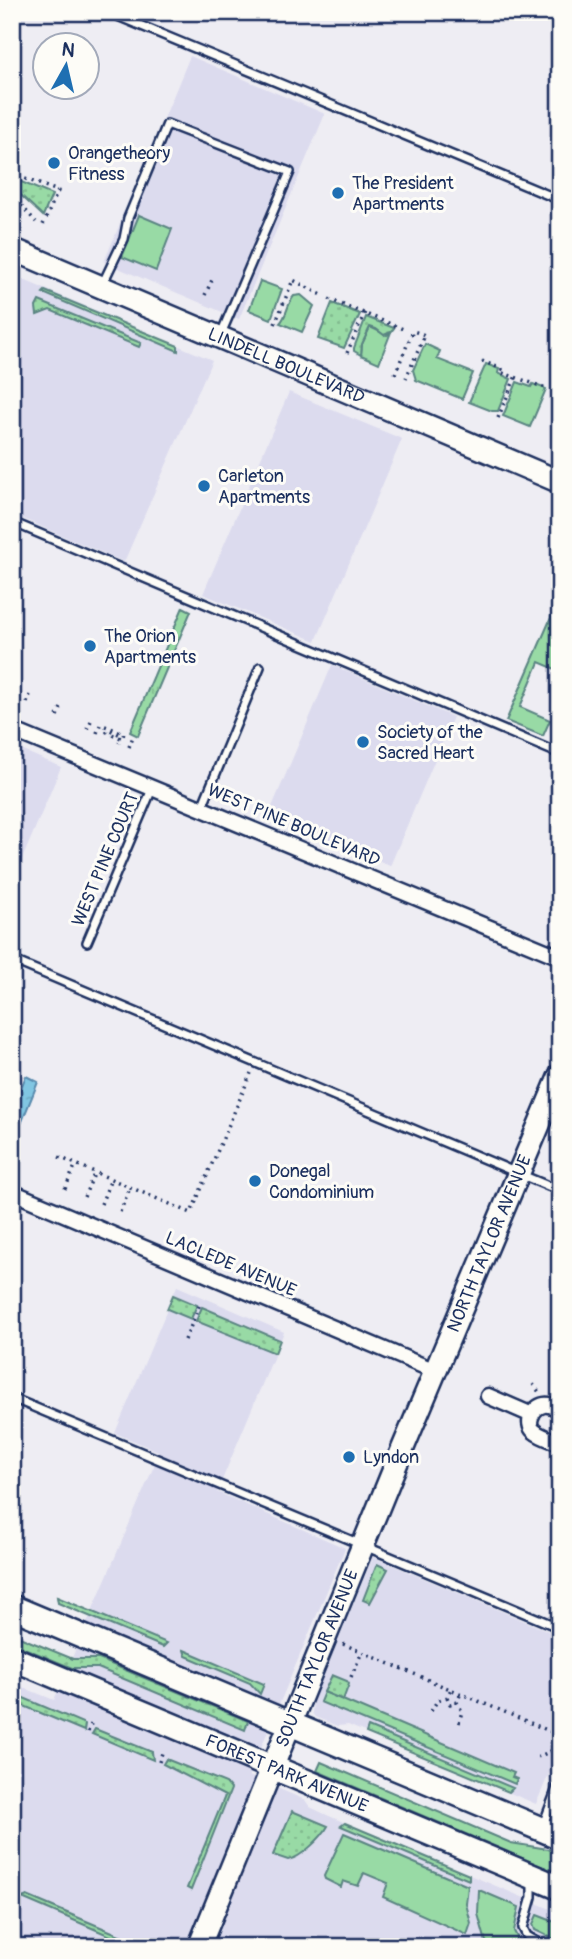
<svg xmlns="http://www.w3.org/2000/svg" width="572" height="1959" viewBox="0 0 572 1959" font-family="Pangolin,sans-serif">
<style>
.built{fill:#dcdbee}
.grass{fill:#98daa5;stroke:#5a8482;stroke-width:2}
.park{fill:url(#park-tufts);stroke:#5a8482;stroke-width:2}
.garden{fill:url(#garden-dots);stroke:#5a8482;stroke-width:2}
.water{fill:url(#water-ripples);stroke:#588aad;stroke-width:2}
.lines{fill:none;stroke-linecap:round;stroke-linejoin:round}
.lane-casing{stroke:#1b2f5e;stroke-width:12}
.street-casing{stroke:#1b2f5e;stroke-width:19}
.secondary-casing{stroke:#1b2f5e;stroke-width:26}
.primary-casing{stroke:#1b2f5e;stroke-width:28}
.path{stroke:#1b2f5e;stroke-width:3.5;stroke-dasharray:2 5;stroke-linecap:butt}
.lane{stroke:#fdfcf7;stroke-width:7}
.street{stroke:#fdfcf7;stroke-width:14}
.secondary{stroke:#fdfcf7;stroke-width:21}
.primary{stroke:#fdfcf7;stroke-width:23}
.poi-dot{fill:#1f6fb2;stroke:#fdfcf7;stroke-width:2.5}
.labels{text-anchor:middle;stroke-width:6;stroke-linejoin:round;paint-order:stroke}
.poi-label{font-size:18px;fill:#1b2f5e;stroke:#fdfcf7;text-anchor:start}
.street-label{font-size:18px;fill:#1b2f5e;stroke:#fdfcf7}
</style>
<defs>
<pattern id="park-tufts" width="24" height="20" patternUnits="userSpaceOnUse" patternTransform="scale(1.75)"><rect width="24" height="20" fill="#98daa5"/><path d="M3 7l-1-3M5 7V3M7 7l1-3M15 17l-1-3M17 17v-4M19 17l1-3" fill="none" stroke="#82bb90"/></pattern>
<pattern id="garden-dots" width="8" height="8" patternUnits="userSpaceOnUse" patternTransform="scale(1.75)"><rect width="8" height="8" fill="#98daa5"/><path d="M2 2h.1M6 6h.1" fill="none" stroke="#82bb90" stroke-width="1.8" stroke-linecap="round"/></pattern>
<pattern id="water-ripples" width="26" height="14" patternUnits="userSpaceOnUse" patternTransform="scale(1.75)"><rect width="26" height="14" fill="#81c6e2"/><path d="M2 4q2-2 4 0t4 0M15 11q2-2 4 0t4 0" fill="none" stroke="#6faac4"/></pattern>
</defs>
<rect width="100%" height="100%" fill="#eeedf3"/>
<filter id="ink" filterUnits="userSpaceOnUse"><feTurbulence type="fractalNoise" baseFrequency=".0143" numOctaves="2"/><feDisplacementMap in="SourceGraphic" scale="14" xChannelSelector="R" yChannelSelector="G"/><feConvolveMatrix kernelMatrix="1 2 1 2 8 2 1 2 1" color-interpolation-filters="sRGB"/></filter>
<g filter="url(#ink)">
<path class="built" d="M 190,56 L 325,114 L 239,319 L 104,262 Z
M 12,275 L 212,360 L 124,562 L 12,514 Z
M 289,392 L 402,439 L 316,641 L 203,594 Z
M 332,665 L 453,717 L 390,866 L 269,814 Z
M 12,746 L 61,767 L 12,883 Z
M 177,1286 L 284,1332 L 217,1492 L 345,1548 L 249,1776 L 305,1800 L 310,1807 L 329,1816 L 560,1913 L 560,1947 L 12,1947 L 12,1683 L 54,1700 L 160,1452 L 115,1433 Z
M 373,1557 L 560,1636 L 560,1748 L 536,1804 L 348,1725 L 337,1726 L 315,1717 L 312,1713 L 313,1701 Z"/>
<path class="grass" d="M 139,215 L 172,229 L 156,271 L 122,257 Z
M 260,281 L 282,289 L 271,319 L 249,310 Z
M 45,291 L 178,346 L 178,351 L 43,293 Z
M 301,295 L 314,306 L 302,332 L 280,323 C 287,316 287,304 294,296 Z
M 370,327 L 387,335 L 391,332 L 379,363 L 361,355 L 362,344 Z
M 425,344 L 440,351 L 437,359 L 473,373 L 462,399 L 416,380 L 413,370 Z
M 486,364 L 499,369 L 498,373 L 511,379 L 498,411 L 492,411 L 469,402 Z
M 517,382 L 531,387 L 533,384 L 546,389 L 530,427 L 503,416 Z
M 560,597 L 560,671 L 539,662 L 520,707 L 550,720 L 543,736 L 506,721 Z
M 57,1597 L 167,1643 L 163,1647 L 58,1603 Z
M 184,1650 L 264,1684 L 260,1694 L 250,1683 L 186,1656 Z
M 324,1692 L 514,1773 L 512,1777 L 517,1779 L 515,1784 L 320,1702 Z
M 368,1727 L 513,1788 L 509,1792 L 366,1733 Z
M 321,1762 L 511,1843 L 548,1849 L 560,1853 L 560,1874 L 317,1771 Z
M 345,1823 L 469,1875 L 469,1880 L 341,1826 Z
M 344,1833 L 468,1886 L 466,1904 L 471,1923 L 467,1935 L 383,1897 L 388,1883 L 364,1873 L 358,1886 L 343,1881 L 341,1887 L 325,1879 L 324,1876 Z
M 479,1890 L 519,1907 L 514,1931 L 522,1947 L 496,1947 L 486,1942 L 478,1914 Z
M 537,1915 L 560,1924 L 560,1942 L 535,1930 L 533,1924 Z"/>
<path class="park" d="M 183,607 L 191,611 L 138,736 L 130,732 Z"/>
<path class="garden" d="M 12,178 L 52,195 L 43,216 L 12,187 Z
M 39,301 L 141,343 L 139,347 L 50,310 L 37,315 L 36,307 Z
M 332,303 L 360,314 L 344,348 L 318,339 Z
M 366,317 L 394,328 L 391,332 L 384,335 L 376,329 L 370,327 L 362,344 L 361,355 L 354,351 L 354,348 Z
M 173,1295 L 197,1305 L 191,1319 L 167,1309 Z
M 202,1307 L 280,1340 L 275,1353 L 196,1321 Z
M 377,1564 L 388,1569 L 370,1603 L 363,1600 Z
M 12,1634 L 73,1659 L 99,1659 L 248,1721 L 245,1730 L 98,1668 L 72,1668 L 12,1643 Z
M 332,1675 L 347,1681 L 349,1684 L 343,1700 L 324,1692 Z
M 12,1693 L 85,1724 L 84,1731 L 12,1701 Z
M 95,1729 L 152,1752 L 153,1760 L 92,1734 Z
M 166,1759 L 226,1783 L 231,1789 L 191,1890 L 187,1888 L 225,1796 L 163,1764 Z
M 292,1811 L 328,1826 C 322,1837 301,1858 288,1860 L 273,1855 Z
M 27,1896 L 148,1947 L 136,1947 L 22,1898 Z"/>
<path class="water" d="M 26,1076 L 38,1082 L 21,1124 L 12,1120 L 12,1108 Z"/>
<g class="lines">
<g class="lane-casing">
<path id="lane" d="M 108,12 L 560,200
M 102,285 L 124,239 L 128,218 L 167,124 L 290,172 L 221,334
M 12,522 L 560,754
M 202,807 L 260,667
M 87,942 L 152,789
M 12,960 L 560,1191
M 12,1398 L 560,1628
M 543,1825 L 560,1780
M 532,1880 L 532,1897 L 523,1928 L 527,1936 L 546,1947"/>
</g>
<g class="street-casing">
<path id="street" d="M 12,730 L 560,957
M 12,1192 L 435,1371
M 488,1396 L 532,1415
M 560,1410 C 554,1407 550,1404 544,1405 C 533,1407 525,1423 534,1431 C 541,1437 552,1440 560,1443"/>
</g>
<g class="secondary-casing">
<g id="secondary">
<path id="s1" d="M 12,249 L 560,482"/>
<path id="s2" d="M 199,1947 L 392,1474 L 560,1075"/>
</g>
</g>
<g class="primary-casing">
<g id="primary">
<path d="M 12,1607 L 560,1837"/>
<path id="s3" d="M 12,1658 L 560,1888"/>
</g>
</g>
<path class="path" d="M 12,174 L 58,191 L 43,225
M 12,195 L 36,222
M 205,295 L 213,278
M 329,299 L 403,329
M 275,324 L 293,280 L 322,295
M 347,353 L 365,312
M 482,361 L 502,369 L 500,372 L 549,389
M 395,374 L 413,331 L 425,335 L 406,378
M 498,418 L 516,376
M 27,703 L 30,695
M 57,716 L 61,708
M 105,726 L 124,733 L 123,736 L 108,729 L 107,732 L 121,738 L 119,743
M 87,729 L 91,721
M 97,733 L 100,725
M 129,747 L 134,734
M 12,798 L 19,801
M 59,1157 L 191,1213 L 251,1073
M 65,1189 L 76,1164
M 84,1197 L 95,1172
M 101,1204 L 111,1179
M 120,1212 L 130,1188
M 185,1340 L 200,1304
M 533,1384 L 539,1392
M 343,1644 L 559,1735 L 553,1750 L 538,1757
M 351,1677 L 362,1652
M 447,1697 L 450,1704 L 457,1702
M 431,1711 L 437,1701 L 447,1697 L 451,1689
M 459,1723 L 462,1711 L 457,1702 L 461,1693
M 88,1732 L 91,1724
M 159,1762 L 162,1753"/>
<use href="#lane" class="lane"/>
<use href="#street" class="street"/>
<use href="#secondary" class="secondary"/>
<use href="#primary" class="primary"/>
</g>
</g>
<g class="poi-dot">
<circle cx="54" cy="163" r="7"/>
<circle cx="338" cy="193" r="7"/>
<circle cx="204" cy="486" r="7"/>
<circle cx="90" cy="646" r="7"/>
<circle cx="363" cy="742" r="7"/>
<circle cx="255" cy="1181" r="7"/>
<circle cx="349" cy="1457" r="7"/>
</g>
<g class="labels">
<g class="poi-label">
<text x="68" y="159">Orangetheory<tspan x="68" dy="21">Fitness</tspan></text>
<text x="352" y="189">The President<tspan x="352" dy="21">Apartments</tspan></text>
<text x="218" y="482">Carleton<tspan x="218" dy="21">Apartments</tspan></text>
<text x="104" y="642">The Orion<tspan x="104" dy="21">Apartments</tspan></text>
<text x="377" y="738">Society of the<tspan x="377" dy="21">Sacred Heart</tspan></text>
<text x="269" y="1177">Donegal<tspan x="269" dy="21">Condominium</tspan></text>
<text x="363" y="1463">Lyndon</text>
</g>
<g class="street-label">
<text dy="6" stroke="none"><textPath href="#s1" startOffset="298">LINDELL BOULEVARD</textPath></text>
<text transform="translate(294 825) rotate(23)" y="6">WEST PINE BOULEVARD</text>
<text transform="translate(105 859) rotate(-67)" y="6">WEST PINE COURT</text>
<text dy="6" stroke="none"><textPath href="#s2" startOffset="761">NORTH TAYLOR AVENUE</textPath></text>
<text transform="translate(231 1264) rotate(23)" y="6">LACLEDE AVENUE</text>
<text dy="6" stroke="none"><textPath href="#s2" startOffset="312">SOUTH TAYLOR AVENUE</textPath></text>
<text dy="6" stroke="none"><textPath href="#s3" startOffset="298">FOREST PARK AVENUE</textPath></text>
</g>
</g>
<rect width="572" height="1959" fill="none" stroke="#fdfcf7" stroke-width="42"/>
<rect x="21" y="21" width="530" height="1917" fill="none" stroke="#1b2f5e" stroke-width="2.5" filter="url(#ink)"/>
<g transform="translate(66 66) rotate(8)"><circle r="33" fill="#fdfcf7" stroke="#a3aaba" stroke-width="2"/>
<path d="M0-5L12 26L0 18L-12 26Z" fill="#1f6fb2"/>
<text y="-10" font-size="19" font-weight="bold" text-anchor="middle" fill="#1b2f5e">N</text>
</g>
</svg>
